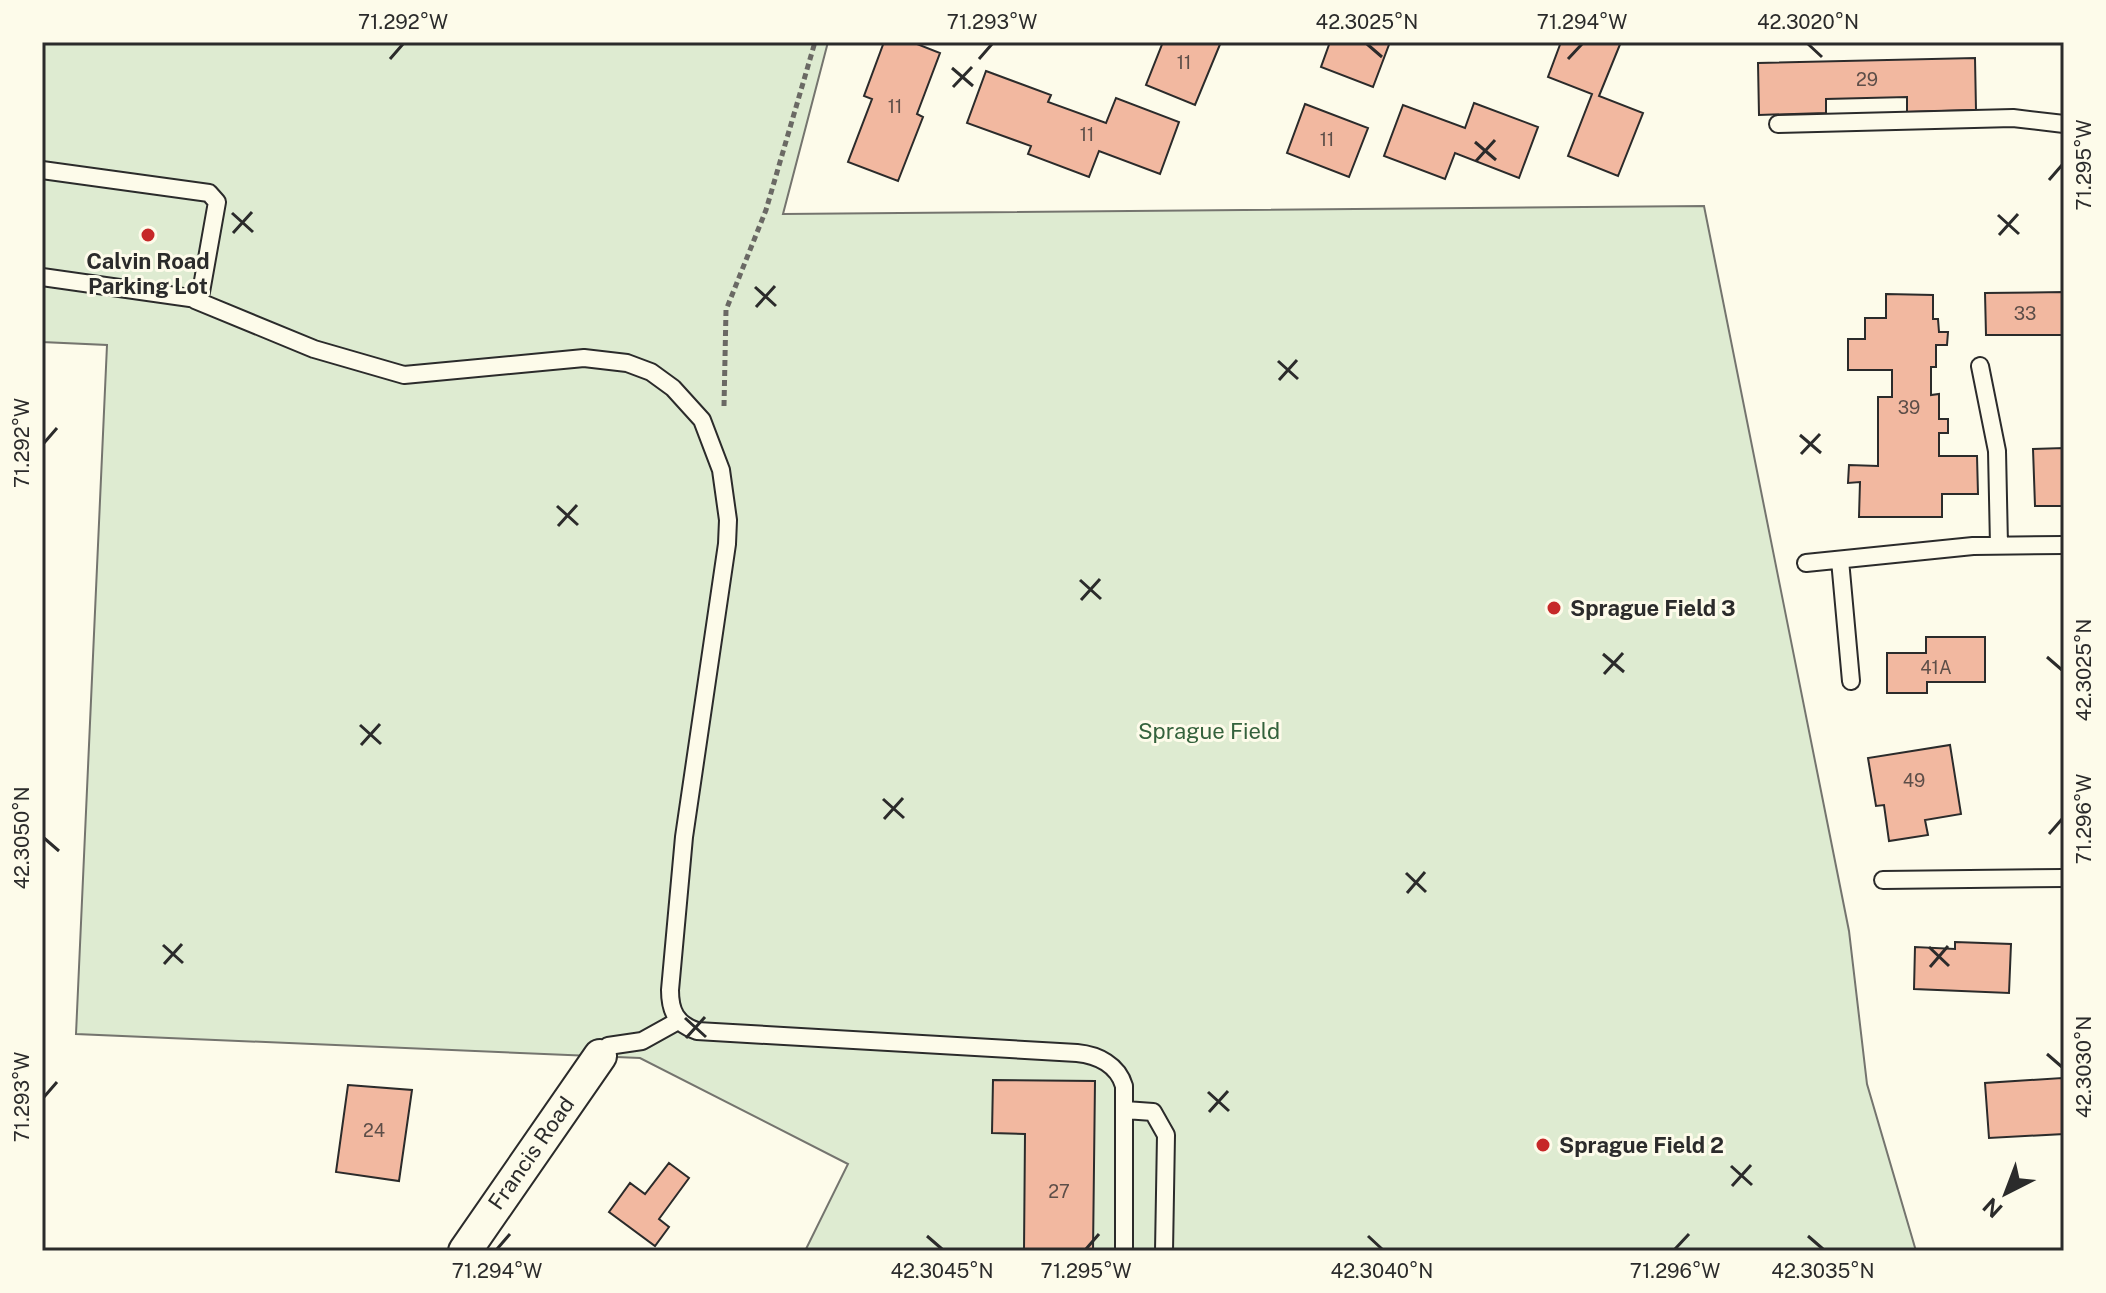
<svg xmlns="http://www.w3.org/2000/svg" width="2106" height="1293" viewBox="0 0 2106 1293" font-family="'Public Sans',sans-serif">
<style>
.green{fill:#deebd1;stroke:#74746e;stroke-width:2}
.building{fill:#f2b8a0;stroke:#2b2b2b;stroke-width:2}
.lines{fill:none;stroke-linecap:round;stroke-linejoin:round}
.service-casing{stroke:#2b2b2b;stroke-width:20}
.minor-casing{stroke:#2b2b2b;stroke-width:36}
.path{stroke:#6a6964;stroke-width:5;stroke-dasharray:6 4;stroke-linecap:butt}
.service{stroke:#fdfbea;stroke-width:16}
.minor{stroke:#fdfbea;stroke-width:32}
.ticks{fill:none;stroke:#2b2b2b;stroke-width:3}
.poi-dot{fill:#c62828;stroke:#fdfbea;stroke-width:3}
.labels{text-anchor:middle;stroke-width:6;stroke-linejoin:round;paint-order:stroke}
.number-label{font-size:18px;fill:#5d4e48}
.poi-label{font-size:22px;font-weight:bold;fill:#2b2b2b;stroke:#fdfbea;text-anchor:start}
.park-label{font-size:22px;fill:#34623c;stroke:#fdfbea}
.street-label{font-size:22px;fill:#2b2b2b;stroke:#fdfbea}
.neatline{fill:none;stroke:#2b2b2b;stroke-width:3}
.ticks-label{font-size:20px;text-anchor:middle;fill:#2b2b2b}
</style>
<rect width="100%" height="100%" fill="#fdfbea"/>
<path class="green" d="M 42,42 L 828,42 L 783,214 L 1704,206 L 1849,931 L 1867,1084 L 1916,1251 L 805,1251 L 848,1164 L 640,1058 L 76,1034 L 107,345 L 42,342 Z"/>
<path class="building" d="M 884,42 L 912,42 L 940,53 L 917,114 L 923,117 L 898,181 L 848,162 L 872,99 L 864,96 Z
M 1163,42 L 1221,42 L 1195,105 L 1146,85 Z
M 1330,42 L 1390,42 L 1373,87 L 1321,67 Z
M 1561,42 L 1621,42 L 1599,96 L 1643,113 L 1618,176 L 1568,156 L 1592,94 L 1548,77 Z
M 1975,58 L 1976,110 L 1907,112 L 1907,97 L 1826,99 L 1826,113 L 1759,115 L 1758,63 Z
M 986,71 L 1051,95 L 1048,102 L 1106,123 L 1116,98 L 1179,122 L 1160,174 L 1099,151 L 1089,177 L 1028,154 L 1031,146 L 967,123 Z
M 1474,103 L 1538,127 L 1519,178 L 1455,153 L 1445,179 L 1384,156 L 1403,105 L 1465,128 Z
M 1305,104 L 1368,128 L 1349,177 L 1287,153 Z
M 2064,292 L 2064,335 L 1986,335 L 1985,293 Z
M 1886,294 L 1933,295 L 1933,319 L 1938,319 L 1939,332 L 1948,332 L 1947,345 L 1936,345 L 1936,367 L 1931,367 L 1931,395 L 1939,394 L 1939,419 L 1948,419 L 1948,433 L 1939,433 L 1939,456 L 1977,456 L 1978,494 L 1942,494 L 1942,517 L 1859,517 L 1860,482 L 1848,483 L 1849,465 L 1878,466 L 1878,397 L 1892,397 L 1892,370 L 1848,370 L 1848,339 L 1865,339 L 1865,318 L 1886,318 Z
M 2064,448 L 2064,506 L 2035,506 L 2033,449 Z
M 1926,637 L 1985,637 L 1985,682 L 1927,682 L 1927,693 L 1887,693 L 1887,653 L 1926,653 Z
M 1950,745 L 1961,814 L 1925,820 L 1928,835 L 1889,841 L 1884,805 L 1876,806 L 1868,758 Z
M 1955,942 L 2011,944 L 2009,993 L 1914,989 L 1915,947 L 1955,949 Z
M 2062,1078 L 2064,1134 L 1989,1138 L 1985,1083 Z
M 993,1080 L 1095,1081 L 1093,1251 L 1024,1251 L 1025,1134 L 992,1133 Z
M 348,1085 L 412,1090 L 399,1181 L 336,1172 Z
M 669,1163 L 689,1178 L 659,1219 L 669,1227 L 655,1246 L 609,1212 L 630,1183 L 645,1194 Z"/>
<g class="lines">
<g class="service-casing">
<path id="service" d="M 1778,124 L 2013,118 L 2064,124
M 42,170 L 209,193 L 217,202 L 201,292 L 197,299 L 42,277
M 195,300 L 314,349 L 404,375 L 584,358 L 627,363 L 651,372 L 673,388 L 702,420 L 721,470 L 728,520 L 727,544 L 684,837 L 670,990 C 670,1011 676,1024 697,1031 L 1077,1053 C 1098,1055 1118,1065 1124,1086 L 1124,1251
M 1980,366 L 1997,451 L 1999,545
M 1840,560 L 1851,681
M 1806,563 L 1973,546 L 2064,545
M 1883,880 L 2064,878
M 600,1056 L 608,1046 L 642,1041 L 678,1021
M 1125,1110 L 1153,1112 L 1166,1135 L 1164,1251"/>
</g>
<g class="minor-casing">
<path id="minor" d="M 465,1251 L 600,1056"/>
</g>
<path class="path" d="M 724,406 L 726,310 L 766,210 L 815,42"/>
<use href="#service" class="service"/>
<use href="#minor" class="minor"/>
</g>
<path class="ticks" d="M 1367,44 L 1382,57M 1808,44 L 1822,57M 390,59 L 403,44M 979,59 L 992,44M 1568,59 L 1582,44M 952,68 L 973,86M 953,87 L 972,67M 1475,142 L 1496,160M 1476,161 L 1495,140M 2049,180 L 2062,165M 232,213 L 253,232M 1998,215 L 2019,234M 233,233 L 252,212M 1999,235 L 2018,214M 755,287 L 776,306M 756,307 L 775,286M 1278,361 L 1298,379M 1279,380 L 1297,360M 1800,435 L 1821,453M 44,443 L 57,428M 1801,454 L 1820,434M 557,506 L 578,525M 558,526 L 577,505M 1080,580 L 1101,599M 1081,600 L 1100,579M 1603,654 L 1624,672M 2047,657 L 2062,670M 1604,674 L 1623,653M 360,725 L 381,744M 361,745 L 380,724M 883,799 L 904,818M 884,819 L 903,798M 2049,834 L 2062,819M 44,838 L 59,851M 1406,873 L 1426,892M 1407,893 L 1425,872M 163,945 L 183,963M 1929,947 L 1949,966M 164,964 L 182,944M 1930,967 L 1948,946M 685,1018 L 706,1037M 686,1038 L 705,1017M 2047,1054 L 2062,1067M 1208,1092 L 1229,1111M 44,1097 L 57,1082M 1209,1112 L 1228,1091M 1731,1166 L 1752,1185M 1732,1186 L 1751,1165M 927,1236 L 942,1249M 1368,1236 L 1382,1249M 1808,1236 L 1823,1249M 497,1249 L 510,1234M 1086,1249 L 1099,1234M 1675,1249 L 1689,1234"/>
<g class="poi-dot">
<circle cx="148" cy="235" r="8"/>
<circle cx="1554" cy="608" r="8"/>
<circle cx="1543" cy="1145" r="8"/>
</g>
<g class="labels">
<g class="number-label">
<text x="1184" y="69">11</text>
<text x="1867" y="86">29</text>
<text x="895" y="113">11</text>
<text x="1087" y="141">11</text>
<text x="1327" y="146">11</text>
<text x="2025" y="320">33</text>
<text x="1909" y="414">39</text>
<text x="1936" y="674">41A</text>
<text x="1914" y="787">49</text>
<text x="374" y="1137">24</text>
<text x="1059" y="1198">27</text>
</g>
<g class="poi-label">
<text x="148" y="269" text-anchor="middle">Calvin Road<tspan x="148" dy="25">Parking Lot</tspan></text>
<text x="1570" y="616">Sprague Field 3</text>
<text x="1559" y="1153">Sprague Field 2</text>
</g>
<g class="park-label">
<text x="1209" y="739">Sprague Field</text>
</g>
<g class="street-label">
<text transform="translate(531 1153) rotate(-55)" y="8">Francis Road</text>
</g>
</g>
<rect width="2106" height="1293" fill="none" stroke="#fdfbea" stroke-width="88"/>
<g transform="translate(2006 1193) rotate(222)" stroke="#fdfbea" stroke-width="6" paint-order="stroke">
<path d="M0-6L14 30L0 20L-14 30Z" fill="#2b2b2b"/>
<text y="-12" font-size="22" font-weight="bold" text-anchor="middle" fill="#2b2b2b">N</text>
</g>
<rect x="44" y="44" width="2018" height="1205" class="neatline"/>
<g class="ticks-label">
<text x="403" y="29">71.292°W</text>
<text x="992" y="29">71.293°W</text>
<text x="1367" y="29">42.3025°N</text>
<text x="1582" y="29">71.294°W</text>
<text x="1808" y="29">42.3020°N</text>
<text transform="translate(2084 165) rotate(-90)" y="7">71.295°W</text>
<text transform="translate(22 443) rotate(-90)" y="7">71.292°W</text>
<text transform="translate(2084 670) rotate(-90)" y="7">42.3025°N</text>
<text transform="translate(2084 819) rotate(-90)" y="7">71.296°W</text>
<text transform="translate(22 838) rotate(-90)" y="7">42.3050°N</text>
<text transform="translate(2084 1067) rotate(-90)" y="7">42.3030°N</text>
<text transform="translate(22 1097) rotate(-90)" y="7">71.293°W</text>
<text x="497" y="1278">71.294°W</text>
<text x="942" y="1278">42.3045°N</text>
<text x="1086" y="1278">71.295°W</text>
<text x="1382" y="1278">42.3040°N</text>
<text x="1675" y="1278">71.296°W</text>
<text x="1823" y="1278">42.3035°N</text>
</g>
</svg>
